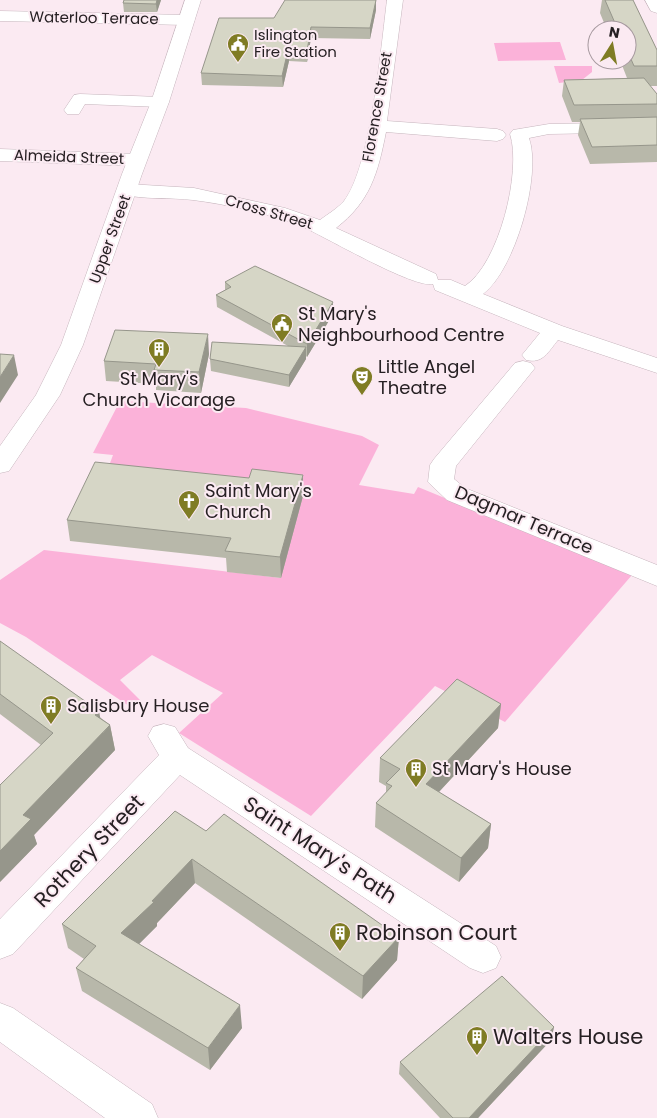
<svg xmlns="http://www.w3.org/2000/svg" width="657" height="1118" viewBox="0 0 657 1118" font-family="Poppins,sans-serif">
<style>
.green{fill:#fbb2d9}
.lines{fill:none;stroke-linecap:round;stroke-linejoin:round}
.pedestrian-casing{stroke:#c6b5bd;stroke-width:1}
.minor-casing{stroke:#c6b5bd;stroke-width:1}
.trunk-casing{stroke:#c6b5bd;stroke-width:1}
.pedestrian{fill:#fff;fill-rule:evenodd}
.minor{fill:#fff;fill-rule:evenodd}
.trunk{fill:#fff;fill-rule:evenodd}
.wall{fill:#b8b8aa}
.shaded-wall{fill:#96968b}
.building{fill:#d6d6c6;stroke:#96968b}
.labels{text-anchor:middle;stroke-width:4;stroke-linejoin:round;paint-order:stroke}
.far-street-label{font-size:15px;fill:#262023;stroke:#fbeaf2}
.far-poi-label{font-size:15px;fill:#262023;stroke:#fbeaf2;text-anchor:start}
.poi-label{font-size:18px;fill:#262023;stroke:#fbeaf2;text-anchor:start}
.street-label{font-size:18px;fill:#262023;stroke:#fbeaf2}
.near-street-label{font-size:21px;fill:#262023;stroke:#fbeaf2}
.near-poi-label{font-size:21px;fill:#262023;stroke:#fbeaf2;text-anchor:start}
</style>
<rect width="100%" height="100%" fill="#fbeaf2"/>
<path class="green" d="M 560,42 L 566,60 L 498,61 L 494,43 Z
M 554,66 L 592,66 L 592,72 L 582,80 L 559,83 Z
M 120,401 L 246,408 L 362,436 L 379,445 L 359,485 L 414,494 L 418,487 L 632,575 L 505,722 L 435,686 L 311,816 L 179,733 L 223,693 L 152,655 L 120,680 L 142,702 L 129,706 L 26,637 L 0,623 L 0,580 L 44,550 L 281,578 L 106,474 L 113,455 L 93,453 Z"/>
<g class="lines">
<g class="pedestrian-casing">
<path id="pedestrian" d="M 80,94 L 160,97 L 166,98 L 169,102 L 166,106 L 160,107 L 85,104 L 79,114 L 67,114 L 64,110 L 74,95 Z"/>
</g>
<g class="minor-casing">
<path id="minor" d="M 387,0 L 403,0 L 387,121 L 497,129 L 503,131 L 506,135 L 503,139 L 497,141 L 386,132 C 378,173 370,202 336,228 L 436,274 L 438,280 L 451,280 L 465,286 C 499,264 522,171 510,134 L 513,130 L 549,124 L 657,122 L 657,132 L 549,134 L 529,138 C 542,175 515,270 483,294 L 562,326 L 657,358 L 657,373 L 558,340 C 548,352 543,364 526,360 L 522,355 L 540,333 L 435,290 L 433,284 C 414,289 324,236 301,226 C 272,214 225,204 193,200 C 170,197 144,200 121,194 L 118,190 L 121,186 L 128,184 L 194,188 L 285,208 L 320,220 C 328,214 338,208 344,201 C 371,166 381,47 387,0 Z
M 645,0 L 657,0 L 657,13 L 651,11 Z
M 0,11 L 187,15 L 195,20 L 187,25 L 0,21 Z
M 0,149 L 137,154 L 144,156 L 146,160 L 144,164 L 137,166 L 0,161 Z
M 523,361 L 531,363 L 535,368 L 456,466 L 454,479 L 465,488 L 657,565 L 657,586 L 447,500 L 428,482 L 430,465 L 434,459 L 515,363 Z
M 164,724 L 175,727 L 188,748 L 496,946 L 501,957 L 496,968 L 483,973 L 470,968 L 180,775 L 13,954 L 0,959 L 0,919 L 159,755 L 148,736 L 153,727 Z
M 0,1003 L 13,1008 L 152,1104 L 158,1118 L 105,1118 L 0,1042 Z"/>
</g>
<g class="trunk-casing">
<path id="trunk" d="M 185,0 L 201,0 L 169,102 L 142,174 L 83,345 L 60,395 L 9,471 L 0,473 L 0,446 L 36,395 L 61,345 L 122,174 L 151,102 Z"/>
</g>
<use href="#pedestrian" class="pedestrian"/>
<use href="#minor" class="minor"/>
<use href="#trunk" class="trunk"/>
</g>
<path class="wall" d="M 124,0 L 161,0 L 157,12 L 124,12 L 123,3 Z
M 376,0 L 376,10 L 370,39 L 311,38 L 307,62 L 289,61 L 283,87 L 202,85 L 201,73 L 274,18 Z
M 602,0 L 633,0 L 657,50 L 657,86 L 650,86 L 657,94 L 657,162 L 590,164 L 578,135 L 580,122 L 572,122 L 562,96 L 564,80 L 627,78 L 620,60 L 627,60 L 627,30 L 607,30 L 600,13 Z
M 225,282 L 333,314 L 307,357 L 306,356 L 306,359 L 289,387 L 211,371 L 210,359 L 288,346 L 217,307 L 216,295 L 225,290 Z
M 209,354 L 201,393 L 156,390 L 156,384 L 106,381 L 104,361 Z
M 303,475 L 303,496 L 281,578 L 227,572 L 226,558 L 70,541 L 67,520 Z
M 0,641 L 101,718 L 110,725 L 115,750 L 34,835 L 37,844 L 0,882 L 41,745 L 0,714 Z
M 501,704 L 498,728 L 439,792 L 491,824 L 488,848 L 459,882 L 375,827 L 376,803 L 386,793 L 386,786 L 379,782 L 380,758 Z
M 206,831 L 399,937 L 397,960 L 362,999 L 195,883 L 157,923 L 157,926 L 139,944 L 242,1028 L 210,1070 L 82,991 L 76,968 L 84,959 L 68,948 L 62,924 Z
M 552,1039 L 478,1118 L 440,1118 L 399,1074 L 400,1062 Z"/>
<path class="shaded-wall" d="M 157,0 L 161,0 L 157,12 L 156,4 Z
M 376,0 L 376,10 L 370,39 L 370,28 Z
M 311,27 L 311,38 L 307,62 L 307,51 Z
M 288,50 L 289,61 L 283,87 L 282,76 Z
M 333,302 L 333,314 L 307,357 L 307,344 Z
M 208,334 L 209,354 L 201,393 L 199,372 Z
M 306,347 L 306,359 L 289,387 L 289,375 Z
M 14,355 L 18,375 L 0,403 L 0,377 Z
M 303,475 L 303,496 L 281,578 L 280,557 Z
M 501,704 L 498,728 L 424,808 L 426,784 Z
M 99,711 L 103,733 L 110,725 L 115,750 L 34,835 L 37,844 L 0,882 L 0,851 L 23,815 L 95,715 Z
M 491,824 L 488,848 L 459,882 L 461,858 Z
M 192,859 L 195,883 L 157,923 L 157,926 L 126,957 L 121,933 Z
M 399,937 L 397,960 L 362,999 L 363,976 Z
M 240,1005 L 242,1028 L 210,1070 L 208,1048 Z
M 554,1027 L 552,1039 L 478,1118 L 469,1118 Z"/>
<path class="building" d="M 124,0 L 157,0 L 156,4 L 123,3 Z
M 285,0 L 376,0 L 370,28 L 311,27 L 307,51 L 288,50 L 282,76 L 201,73 L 219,18 L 274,18 Z
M 605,0 L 633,0 L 657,50 L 657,66 L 634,66 L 627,50 L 627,30 L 618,30 Z
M 644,78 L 657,94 L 657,104 L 574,105 L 564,80 Z
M 657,117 L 657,145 L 592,147 L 580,119 Z
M 255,266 L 333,302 L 307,344 L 216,295 L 231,287 L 225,282 Z
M 115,330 L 208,334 L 199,372 L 154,370 L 156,364 L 104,361 Z
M 212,342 L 306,347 L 289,375 L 210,359 Z
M 0,354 L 14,355 L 0,377 Z
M 95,462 L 249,478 L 252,469 L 303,475 L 280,557 L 225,551 L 231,538 L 67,520 Z
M 0,641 L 99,711 L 95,715 L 110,725 L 23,815 L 31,819 L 0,851 L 0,785 L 53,733 L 0,694 Z
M 457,679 L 501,704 L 426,784 L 491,824 L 461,858 L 376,803 L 392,786 L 386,783 L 400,769 L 380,758 Z
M 175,811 L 206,831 L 224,814 L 399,937 L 363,976 L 192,859 L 152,901 L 154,902 L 121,933 L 240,1005 L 208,1048 L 76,968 L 96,946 L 62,924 Z
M 502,976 L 554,1027 L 469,1118 L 453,1118 L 400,1062 Z"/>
<defs>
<g id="civic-pin" transform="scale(1.125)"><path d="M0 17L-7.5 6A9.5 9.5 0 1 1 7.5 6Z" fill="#7f7c24" stroke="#fbeaf2"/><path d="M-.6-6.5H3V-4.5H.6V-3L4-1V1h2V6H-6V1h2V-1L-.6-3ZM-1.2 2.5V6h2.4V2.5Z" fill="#fff"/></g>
<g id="building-pin" transform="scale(1.125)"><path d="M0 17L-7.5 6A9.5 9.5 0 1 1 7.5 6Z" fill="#7f7c24" stroke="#fbeaf2"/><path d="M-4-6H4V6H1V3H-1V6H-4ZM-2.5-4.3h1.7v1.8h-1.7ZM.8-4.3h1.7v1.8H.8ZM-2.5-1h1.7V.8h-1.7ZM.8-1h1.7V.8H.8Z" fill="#fff"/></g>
<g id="theatre-pin" transform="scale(1.125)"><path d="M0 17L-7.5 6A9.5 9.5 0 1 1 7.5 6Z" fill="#7f7c24" stroke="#fbeaf2"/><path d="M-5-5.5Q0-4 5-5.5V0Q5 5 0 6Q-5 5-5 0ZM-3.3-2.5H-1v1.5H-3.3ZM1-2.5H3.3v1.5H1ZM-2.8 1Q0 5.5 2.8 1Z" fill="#fff"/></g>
<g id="church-pin" transform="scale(1.125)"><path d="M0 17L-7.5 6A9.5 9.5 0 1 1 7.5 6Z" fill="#7f7c24" stroke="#fbeaf2"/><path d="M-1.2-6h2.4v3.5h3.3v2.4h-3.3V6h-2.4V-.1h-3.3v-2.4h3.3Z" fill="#fff"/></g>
</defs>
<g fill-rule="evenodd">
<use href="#civic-pin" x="238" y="44"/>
<use href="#civic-pin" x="282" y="324"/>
<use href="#building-pin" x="159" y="349"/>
<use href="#theatre-pin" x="362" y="377"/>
<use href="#church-pin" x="189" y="501"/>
<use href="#building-pin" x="51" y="706"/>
<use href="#building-pin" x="416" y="769"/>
<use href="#building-pin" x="340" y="933"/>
<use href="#building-pin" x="477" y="1037"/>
</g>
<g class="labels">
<g class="far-street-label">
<text transform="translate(94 18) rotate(1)" y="5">Waterloo Terrace</text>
<text transform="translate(377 107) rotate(-80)" y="5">Florence Street</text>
<text transform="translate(69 157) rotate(2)" y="5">Almeida Street</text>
<text transform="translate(269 212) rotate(16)" y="5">Cross Street</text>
<text transform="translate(110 239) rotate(-70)" y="5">Upper Street</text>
</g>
<g class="far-poi-label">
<text x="254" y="40">Islington<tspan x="254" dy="17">Fire Station</tspan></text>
</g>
<g class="poi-label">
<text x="298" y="320">St Mary's<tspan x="298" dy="21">Neighbourhood Centre</tspan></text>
<text x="378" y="373">Little Angel<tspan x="378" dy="21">Theatre</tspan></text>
<text x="159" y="385" text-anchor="middle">St Mary's<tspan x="159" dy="21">Church Vicarage</tspan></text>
<text x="205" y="497">Saint Mary's<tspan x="205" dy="21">Church</tspan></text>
<text x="67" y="712">Salisbury House</text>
<text x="432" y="775">St Mary's House</text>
</g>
<g class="street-label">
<text transform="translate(524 520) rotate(23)" y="6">Dagmar Terrace</text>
</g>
<g class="near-street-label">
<text transform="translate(320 850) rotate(33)" y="7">Saint Mary's Path</text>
<text transform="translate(89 851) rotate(-46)" y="7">Rothery Street</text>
</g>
<g class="near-poi-label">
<text x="356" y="940">Robinson Court</text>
<text x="493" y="1044">Walters House</text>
</g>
</g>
<g transform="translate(612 45) rotate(11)"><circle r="24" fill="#fbeaf2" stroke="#a6999f"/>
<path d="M0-4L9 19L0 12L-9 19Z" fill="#7f7c24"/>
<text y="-8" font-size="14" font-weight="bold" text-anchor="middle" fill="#262023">N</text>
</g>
</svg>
